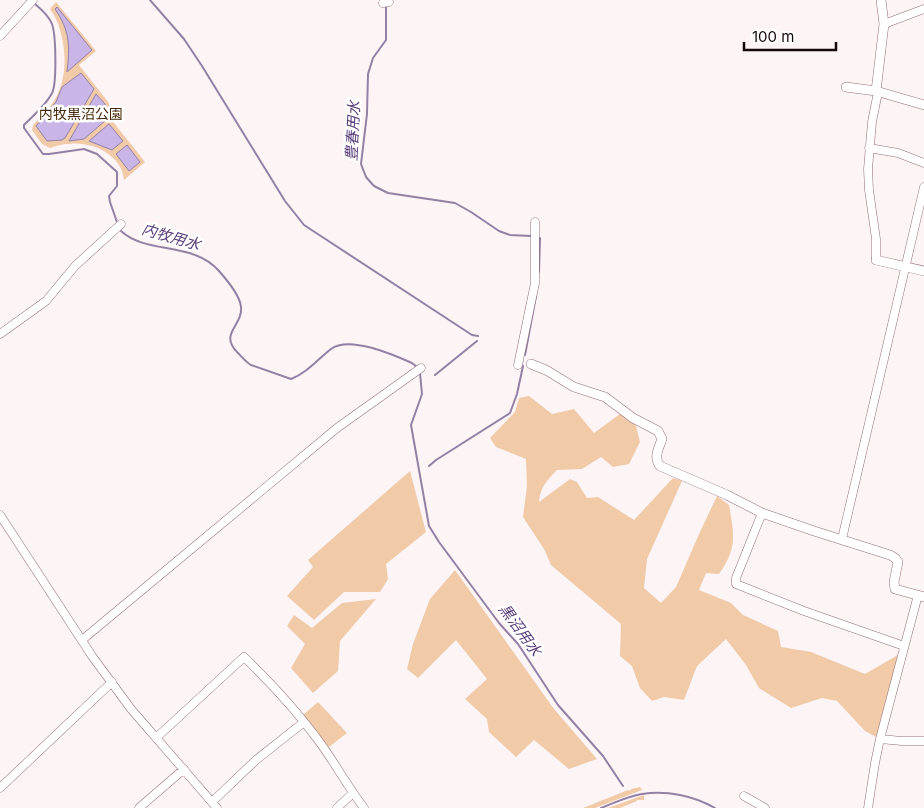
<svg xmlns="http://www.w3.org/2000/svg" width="924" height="808" viewBox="0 0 924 808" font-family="Inter,'Noto Sans JP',sans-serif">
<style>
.green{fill:#f1caa8}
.water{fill:#c9b5e7;stroke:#9381a5}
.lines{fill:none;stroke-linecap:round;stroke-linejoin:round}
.stream{stroke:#9381a5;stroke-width:2}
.minor-casing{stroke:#936f78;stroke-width:9}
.tertiary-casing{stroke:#936f78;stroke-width:10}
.minor{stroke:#fff;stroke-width:8}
.tertiary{stroke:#fff;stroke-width:9}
.labels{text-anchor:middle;stroke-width:5;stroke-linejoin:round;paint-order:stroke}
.park-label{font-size:14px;fill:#452809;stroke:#fff}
.water-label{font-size:15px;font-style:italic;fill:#593e7b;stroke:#fff}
</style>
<rect width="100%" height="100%" fill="#fdf4f6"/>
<path class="green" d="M 56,2 L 96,51 L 79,65 L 109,103 L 110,118 L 145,162 L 124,180 C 122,155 92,141 69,144 C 62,144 56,146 50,148 L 42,144 L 32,130 L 33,125 C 42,115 54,105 59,91 C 69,68 65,29 50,9 Z
M 529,396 L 552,414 L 574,409 L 594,433 L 624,411 L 636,426 L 640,442 L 629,464 L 613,467 L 601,457 L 582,469 L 557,470 C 547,480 540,488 539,502 L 570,479 L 577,482 L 587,498 L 598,497 L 634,520 L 673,478 L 682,481 L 647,559 L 644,588 L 661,603 L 676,587 L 700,532 L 717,496 L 729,505 C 734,535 738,547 719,574 L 706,573 L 699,590 L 731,603 L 743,615 L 778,631 L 781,647 L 811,652 L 865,674 L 903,652 L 880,739 L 865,731 L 837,701 L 822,698 L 791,708 L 759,688 L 746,665 L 726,639 L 697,666 L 684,700 L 664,697 L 652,701 L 640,688 L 632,666 L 620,656 L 621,624 L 551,565 L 544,549 L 523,517 L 527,486 L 526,459 L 496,447 L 490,438 L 515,412 L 519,398 Z
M 410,471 L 426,532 L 386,564 L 388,579 L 380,592 L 344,592 L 314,620 L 287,596 L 313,567 L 308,560 Z
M 455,570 L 554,709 L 597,759 L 569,769 L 534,740 L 516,757 L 489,732 L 487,719 L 465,699 L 487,679 L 456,640 L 418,678 L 407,669 L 413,644 L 430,599 Z
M 376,599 L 340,641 L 338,671 L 313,693 L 291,668 L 305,644 L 287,626 L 294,615 L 312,628 L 342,603 Z
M 318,702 L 347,733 L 329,747 L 303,715 Z
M 640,787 L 642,790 L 595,808 L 583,808 L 628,790 L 630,791 L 631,789 Z
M 644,795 L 644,800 L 637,800 L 637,801 L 620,808 L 608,808 Z"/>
<path class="water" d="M 57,7 L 92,50 L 67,72 C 70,46 70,31 55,9 Z
M 81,73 L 94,89 L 65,138 L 62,140 L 47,141 L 36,126 L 56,102 L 62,87 Z
M 96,94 L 105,104 L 106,120 L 84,139 L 69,141 Z
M 109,124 L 123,141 L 112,150 L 89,141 Z
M 127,145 L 140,162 L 129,171 L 116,154 Z"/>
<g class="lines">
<path class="stream" d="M 150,0 L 184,39 L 202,66 L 285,201 L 304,225 L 472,335 L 478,336
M 35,4 C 41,9 49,16 52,24 C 56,35 57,84 52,93 C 46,105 33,116 24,125 L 24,128 L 43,154 L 49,154 L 84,149 L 97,154 L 117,172 L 117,186 L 109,196 L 110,202 L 117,222
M 386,5 L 386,40 L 373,58 L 368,74 L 367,114 L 361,164 L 366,177 L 374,186 L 388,193 L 455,203 L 471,212 L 499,231 L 510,235 L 531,236
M 121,231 C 147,255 193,241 219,271 C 227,280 240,295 241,307 C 243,326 219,333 237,352 C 242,357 246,362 251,365 L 291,379 C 307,373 318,359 331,349 C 349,335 394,355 412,363 L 417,367
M 539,272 L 540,238
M 525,355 L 536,296
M 420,373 L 422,394 L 411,425 L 429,526 L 439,542 L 499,623 L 518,644 L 558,705 L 603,756 L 623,786
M 435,375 L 477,341
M 429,466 L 436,460 L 510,413 L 517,394 L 523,366
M 601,808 C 614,803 628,796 642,794 C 667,790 694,796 715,808"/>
<g class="minor-casing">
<path id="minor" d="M 383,3 L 389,2
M 884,24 L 924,9
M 0,36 L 33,0
M 869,148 L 898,153 L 924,163
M 876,260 L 876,239 L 869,190 L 868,169 L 872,122 L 878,92
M 0,334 L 46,301 L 75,266 L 121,224
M 518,365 L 535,283 L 535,222
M 762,513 L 736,578 L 736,584 L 804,611 L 904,646
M 0,515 L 92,656 L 131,709 L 217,808
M 842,539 L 924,187
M 82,640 L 337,428 L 421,368
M 156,738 L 244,657 C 272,684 298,712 321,744 C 336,765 348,787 364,808
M 880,739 L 902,741 L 924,741
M 0,788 L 112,682
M 744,796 L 765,808
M 212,802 L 256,760 L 304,722
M 139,808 L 184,769
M 337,808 L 353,793
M 868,808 L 875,763 L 880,739 L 918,595"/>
</g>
<g class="tertiary-casing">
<path id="tertiary" d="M 846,87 L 876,91 L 924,105
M 876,91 L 884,24 L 881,0
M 876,260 L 924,271
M 531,364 L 546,370 L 574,387 L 605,397 L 633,418 L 658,431 L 662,439 C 659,448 653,457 660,466 L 727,495 L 762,513 L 814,531 L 890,555 L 895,558 L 898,562 L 894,582 L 895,589 L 924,597"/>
</g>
<use href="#minor" class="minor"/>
<use href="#tertiary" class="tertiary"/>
</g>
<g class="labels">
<g class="park-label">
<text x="81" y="119">内牧黒沼公園</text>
</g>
<g class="water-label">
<text transform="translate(353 131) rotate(-87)" y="5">豊春用水</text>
<text transform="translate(171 237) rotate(16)" y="5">内牧用水</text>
<text transform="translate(520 630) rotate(54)" y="5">黒沼用水</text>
</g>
</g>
<path d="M744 42v8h92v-8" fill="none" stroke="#14070a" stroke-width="2.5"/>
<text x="752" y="42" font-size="15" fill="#14070a" stroke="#ffffff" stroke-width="4" paint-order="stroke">100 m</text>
</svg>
